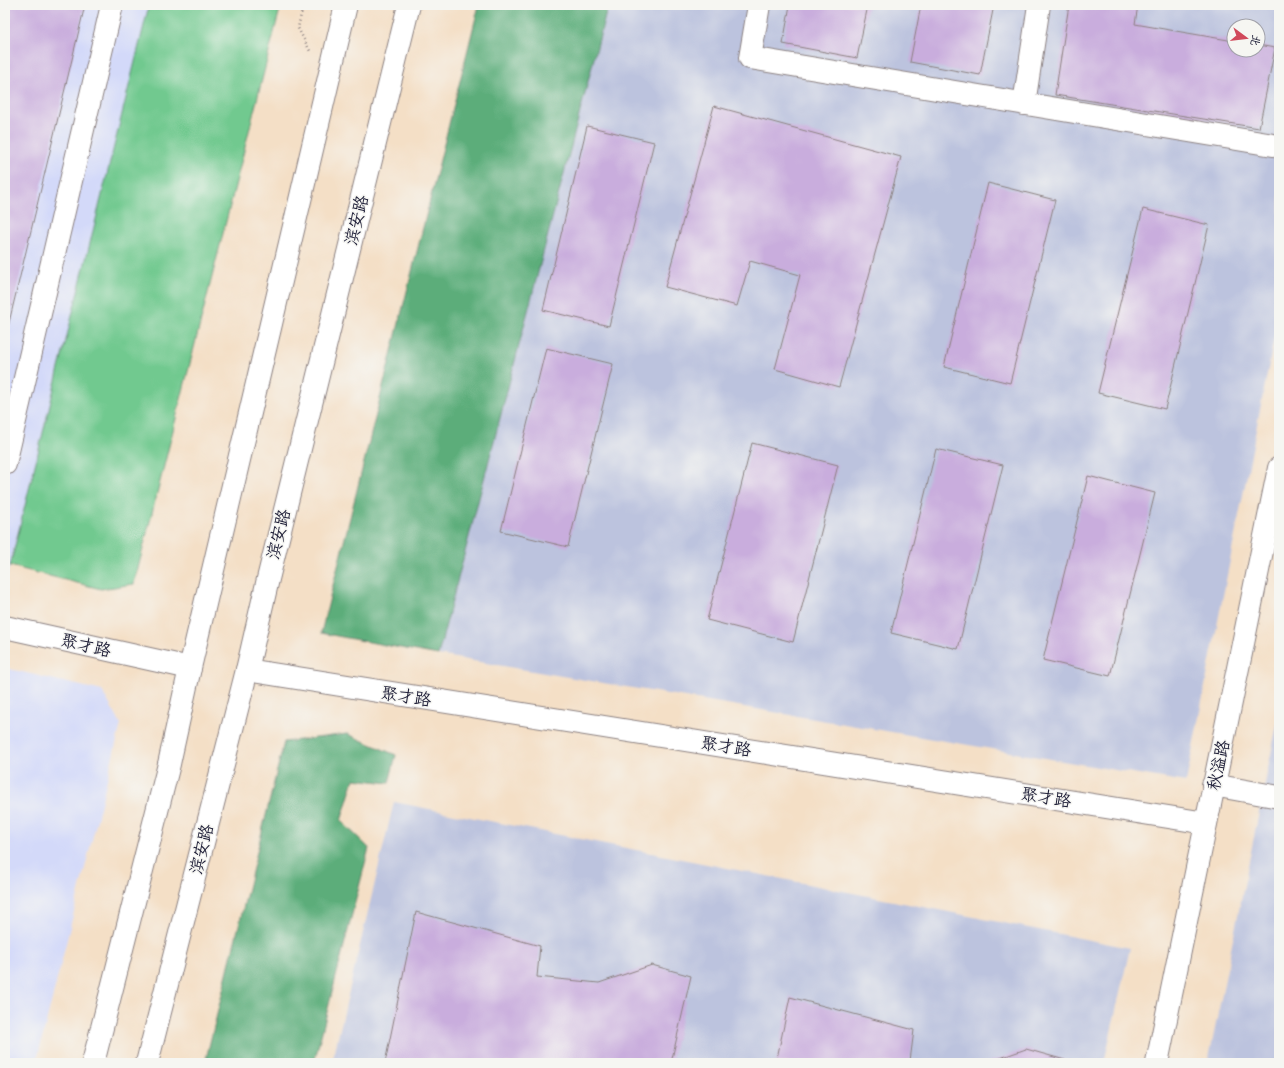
<svg xmlns="http://www.w3.org/2000/svg" width="1284" height="1068" viewBox="0 0 1284 1068" font-family="Itim,'LXGW WenKai TC',sans-serif">
<style>
.built{fill:#d3d9f9}
.industrial{fill:#bcc3de;fill-rule:evenodd}
.green{fill:#71c98f;stroke:#4a7665}
.forest{fill:#5cad7a;stroke:#3f685a}
.building{fill:#c9addd}
.lines{fill:none;stroke-linecap:round;stroke-linejoin:round}
.minor-casing{stroke:#8b8080;stroke-width:24}
.major-casing{stroke:#8b8080;stroke-width:24}
.path{stroke:#8b8080;stroke-width:2.5;stroke-dasharray:1 3;stroke-linecap:butt}
.minor{stroke:#fff;stroke-width:22}
.major{stroke:#fff;stroke-width:22}
.labels{text-anchor:middle;stroke-width:3;stroke-linejoin:round;paint-order:stroke}
.street-label{font-size:17px;fill:#22223b;stroke:#f6f6f2}
</style>
<rect width="100%" height="100%" fill="#f6f6f2"/>
<filter id="ink" filterUnits="userSpaceOnUse"><feTurbulence type="fractalNoise" baseFrequency=".025" numOctaves="2"/><feDisplacementMap in="SourceGraphic" scale="8" xChannelSelector="R" yChannelSelector="G"/><feConvolveMatrix kernelMatrix="1 2 1 2 8 2 1 2 1" color-interpolation-filters="sRGB"/></filter>
<filter id="wash" filterUnits="userSpaceOnUse"><feTurbulence type="fractalNoise" baseFrequency=".012" numOctaves="4" result="noise"/><feDisplacementMap in="SourceGraphic" scale="16" xChannelSelector="R" yChannelSelector="G"/><feGaussianBlur stdDeviation="0.9" result="paint"/><feColorMatrix in="noise" values="0 0 0 0 0 0 0 0 0 0 0 0 0 0 0 0 0 1.4 0 .05"/><feComposite in="paint" operator="in"/></filter>
<g filter="url(#wash)">
<rect width="100%" height="100%" fill="#f4dfc6"/>
<path class="built" d="M 5,5 L 149,5 L 6,580 L 5,580 Z
M 5,668 L 102,691 L 121,724 L 36,1063 L 5,1063 Z"/>
<path class="industrial" d="M 608,5 L 1279,5 L 1279,314 L 1186,782 L 438,655 ZM 1234,26 L 1258,26 L 1258,50 L 1234,50 Z
M 1279,715 L 1279,1063 L 1208,1063 L 1229,959 Z
M 394,802 L 1130,948 L 1104,1063 L 332,1063 Z"/>
<path class="green" d="M 149,5 L 281,5 L 134,584 L 101,589 L 10,566 Z"/>
<path class="forest" d="M 479,5 L 608,5 L 438,655 L 321,633 Z
M 347,734 L 396,755 L 389,783 L 354,779 L 341,821 L 369,848 L 314,1063 L 205,1063 L 284,742 Z"/>
<g id="blocks">
<path class="building" d="M 5,5 L 85,5 L 6,335 L 5,335 Z
M 790,5 L 868,5 L 857,58 L 783,44 Z
M 921,5 L 994,5 L 980,75 L 910,62 Z
M 1069,5 L 1138,5 L 1135,24 L 1234,41 L 1234,50 L 1258,50 L 1258,45 L 1275,48 L 1259,128 L 1055,95 Z
M 714,106 L 901,157 L 839,387 L 775,369 L 800,275 L 750,261 L 737,306 L 665,287 Z
M 587,126 L 654,142 L 609,326 L 543,310 Z
M 988,183 L 1055,200 L 1010,383 L 944,367 Z
M 1143,209 L 1209,225 L 1165,409 L 1098,393 Z
M 546,348 L 613,364 L 568,547 L 501,531 Z
M 752,443 L 838,465 L 793,642 L 707,620 Z
M 936,449 L 1003,465 L 958,649 L 891,633 Z
M 1088,476 L 1155,493 L 1110,676 L 1043,660 Z
M 416,912 L 540,946 L 537,977 L 599,983 L 652,965 L 691,976 L 671,1063 L 385,1063 Z
M 790,997 L 914,1030 L 910,1061 L 922,1063 L 776,1063 Z
M 1026,1049 L 1065,1060 L 1065,1063 L 986,1063 Z"/>
</g>
</g>
<g filter="url(#ink)">
<use href="#blocks" fill-opacity="0" stroke="#8b8080" stroke-width="1"/>
<g class="lines">
<g class="minor-casing">
<path id="minor" d="M 759,5 L 750,58 L 1279,146
M 1024,104 L 1039,5
M 5,464 L 112,5
M 5,627 L 190,668
M 247,670 L 1206,823
M 1213,785 L 1279,797
M 1157,1063 L 1279,468"/>
</g>
<g class="major-casing">
<path id="major" d="M 93,1063 L 169,764 L 190,668 L 346,5
M 147,1063 L 247,670 L 268,579 L 409,5"/>
</g>
<path class="path" d="M 303,5 L 298,28 L 310,51"/>
<use href="#minor" class="minor"/>
<use href="#major" class="major"/>
</g>
</g>
<g class="labels">
<g class="street-label">
<text transform="translate(356 220) rotate(-76)" y="6">滨安路</text>
<text transform="translate(278 534) rotate(-76)" y="6">滨安路</text>
<text transform="translate(86 645) rotate(13)" y="6">聚才路</text>
<text transform="translate(406 696) rotate(9)" y="6">聚才路</text>
<text transform="translate(726 746) rotate(9)" y="6">聚才路</text>
<text transform="translate(1218 765) rotate(-78)" y="6">秋溢路</text>
<text transform="translate(1046 797) rotate(9)" y="6">聚才路</text>
<text transform="translate(201 849) rotate(-76)" y="6">滨安路</text>
</g>
</g>
<rect width="1284" height="1068" fill="none" stroke="#f6f6f2" stroke-width="20"/>
<g transform="translate(1246 38) rotate(105)"><circle r="19" fill="#f6f6f2" stroke="#a1a1a9"/>
<path d="M0-3L7 15L0 10L-7 15Z" fill="#d1495b"/>
<text y="-6" font-size="11" font-weight="bold" text-anchor="middle" fill="#22223b">北</text>
</g>
</svg>
